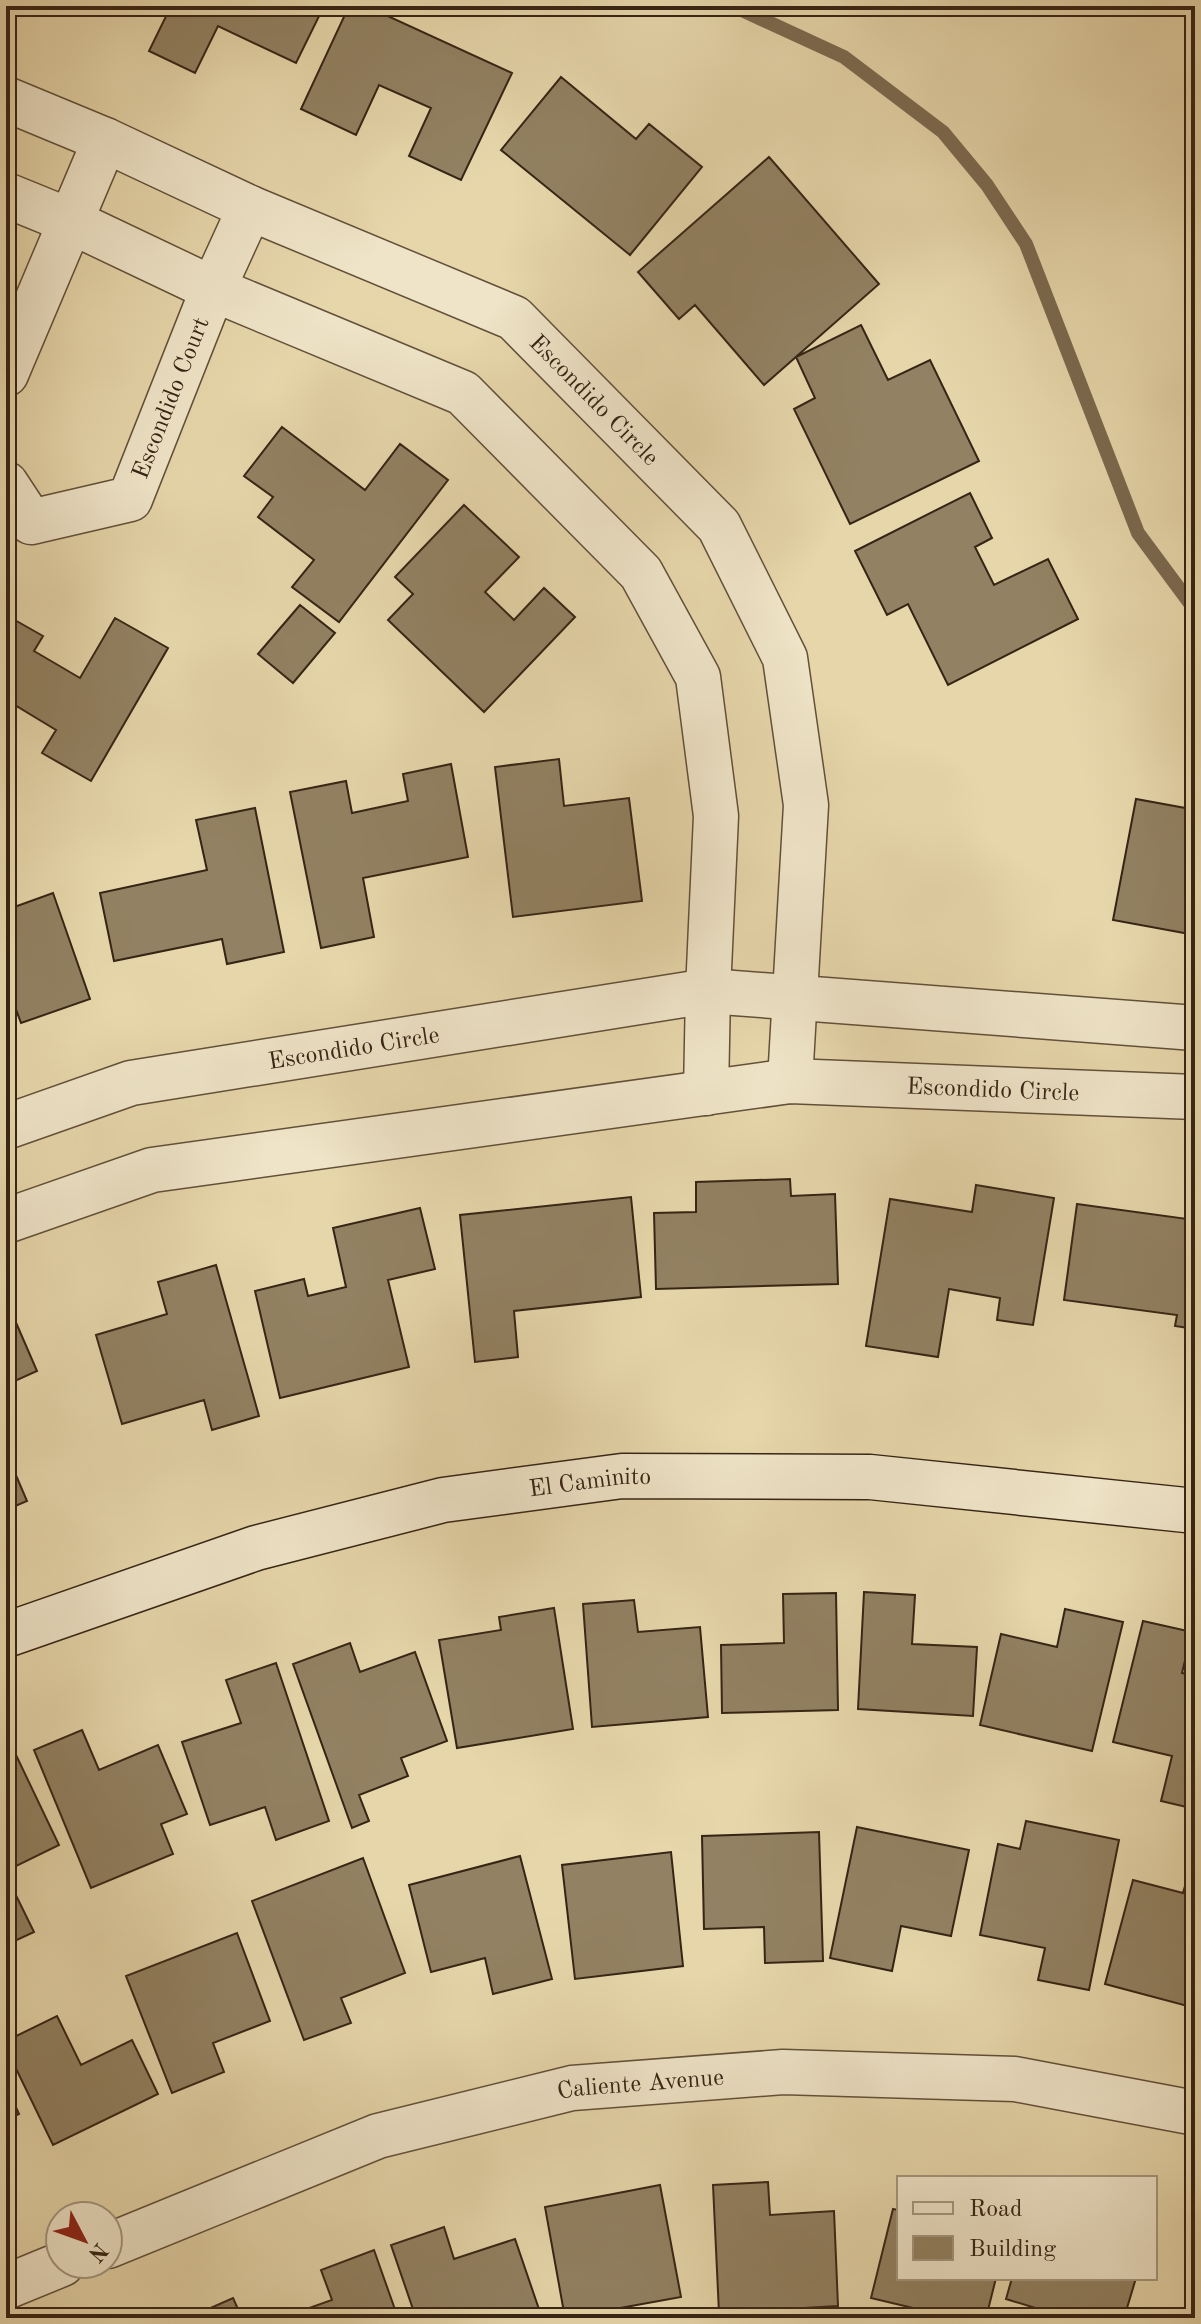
<svg xmlns="http://www.w3.org/2000/svg" width="1201" height="2324" viewBox="0 0 1201 2324" font-family="'Old Standard TT',serif">
<style>
.lines{fill:none;stroke-linecap:round;stroke-linejoin:round}
.stream{stroke:#7c6a50;stroke-width:14}
.building{fill:#928162;stroke:#362415;stroke-width:2}
.street-casing{stroke:#62503a;stroke-width:47}
.secondary-casing{stroke:#362415;stroke-width:47}
.street{stroke:#efe4c8;stroke-width:44}
.secondary{stroke:#efe4c8;stroke-width:44}
.labels{text-anchor:middle;stroke-width:8;stroke-linejoin:round;paint-order:stroke}
.street-label{font-size:24px;fill:#362415;stroke:#efe4c8}
</style>
<rect width="100%" height="100%" fill="#e6d6aa"/>
<filter id="stains"><feTurbulence type="fractalNoise" baseFrequency=".0025" numOctaves="4"/><feColorMatrix values="0 0 0 0 .2 0 0 0 0 .09 0 0 0 0 .02 0 0 0 .5 -.17"/></filter>
<radialGradient id="worn" r=".72"><stop offset=".6" stop-color="#630" stop-opacity="0"/><stop offset="1" stop-color="#630" stop-opacity=".3"/></radialGradient>
<g class="lines">
<path class="stream" d="M 733,6 L 844,57 L 943,132 L 987,185 L 1026,244 L 1138,533 L 1195,610"/>
</g>
<path class="building" d="M 171,6 L 324,6 L 296,63 L 218,26 L 195,73 L 149,51 Z
M 349,6 L 366,6 L 512,73 L 461,180 L 409,156 L 431,108 L 379,85 L 356,135 L 301,109 Z
M 561,77 L 636,139 L 649,124 L 702,167 L 630,255 L 501,150 Z
M 769,157 L 879,284 L 764,385 L 695,305 L 679,319 L 638,272 Z
M 861,325 L 888,380 L 930,360 L 979,461 L 850,524 L 794,409 L 815,398 L 796,357 Z
M 282,427 L 365,490 L 400,444 L 448,480 L 339,622 L 292,587 L 314,560 L 258,517 L 273,497 L 244,476 Z
M 970,493 L 992,538 L 975,547 L 994,585 L 1048,559 L 1078,619 L 948,685 L 908,604 L 887,615 L 855,551 Z
M 464,505 L 519,557 L 485,592 L 514,620 L 544,588 L 575,617 L 484,712 L 388,620 L 413,594 L 395,577 Z
M 300,605 L 335,633 L 293,683 L 258,654 Z
M 6,615 L 43,636 L 34,651 L 80,678 L 115,618 L 168,648 L 91,781 L 42,753 L 56,730 L 13,704 L 6,716 Z
M 559,759 L 564,806 L 629,798 L 642,901 L 513,917 L 495,767 Z
M 451,764 L 468,857 L 363,878 L 374,937 L 321,948 L 290,792 L 346,781 L 352,813 L 408,801 L 403,774 Z
M 1195,788 L 1195,935 L 1113,920 L 1136,799 L 1191,809 Z
M 255,808 L 284,952 L 227,964 L 222,939 L 114,961 L 100,893 L 207,870 L 196,820 Z
M 53,893 L 90,999 L 21,1023 L 10,993 L 6,994 L 6,910 Z
M 790,1179 L 791,1196 L 835,1194 L 838,1284 L 656,1289 L 654,1213 L 696,1212 L 696,1182 Z
M 976,1185 L 1054,1198 L 1033,1325 L 997,1320 L 1000,1298 L 949,1289 L 938,1357 L 866,1346 L 890,1199 L 972,1212 Z
M 631,1197 L 641,1297 L 514,1311 L 518,1357 L 475,1362 L 460,1215 Z
M 1077,1204 L 1195,1220 L 1195,1329 L 1175,1326 L 1177,1315 L 1064,1300 Z
M 420,1208 L 435,1269 L 388,1280 L 409,1367 L 280,1398 L 255,1291 L 304,1279 L 308,1296 L 346,1287 L 333,1228 Z
M 216,1265 L 259,1416 L 212,1430 L 204,1400 L 122,1424 L 96,1335 L 167,1314 L 158,1282 Z
M 11,1311 L 37,1371 L 6,1385 L 6,1313 Z
M 6,1452 L 27,1501 L 6,1510 Z
M 864,1592 L 915,1595 L 912,1644 L 977,1647 L 973,1716 L 858,1709 Z
M 836,1593 L 838,1710 L 722,1713 L 721,1645 L 784,1643 L 783,1594 Z
M 634,1600 L 638,1632 L 700,1627 L 708,1717 L 592,1727 L 583,1604 Z
M 554,1608 L 573,1729 L 457,1748 L 439,1640 L 501,1630 L 499,1617 Z
M 1065,1609 L 1123,1622 L 1092,1751 L 980,1725 L 1001,1634 L 1057,1647 Z
M 1143,1621 L 1192,1632 L 1182,1673 L 1195,1676 L 1195,1809 L 1161,1801 L 1172,1756 L 1113,1742 Z
M 350,1643 L 360,1672 L 415,1652 L 447,1741 L 401,1758 L 408,1776 L 359,1795 L 369,1821 L 352,1828 L 293,1664 Z
M 276,1663 L 329,1821 L 276,1840 L 265,1807 L 210,1825 L 182,1742 L 241,1723 L 226,1680 Z
M 82,1730 L 99,1770 L 158,1745 L 187,1814 L 161,1824 L 173,1854 L 91,1888 L 34,1750 Z
M 16,1755 L 59,1845 L 6,1871 L 6,1760 Z
M 1026,1821 L 1119,1840 L 1089,1990 L 1038,1980 L 1045,1948 L 980,1935 L 998,1844 L 1020,1849 Z
M 857,1827 L 969,1850 L 951,1936 L 901,1926 L 892,1971 L 830,1958 Z
M 819,1832 L 823,1961 L 765,1963 L 764,1927 L 704,1929 L 702,1836 Z
M 671,1852 L 683,1966 L 575,1979 L 562,1865 Z
M 520,1856 L 552,1979 L 493,1994 L 485,1958 L 431,1972 L 409,1885 Z
M 363,1858 L 405,1973 L 341,1998 L 351,2023 L 304,2040 L 252,1901 Z
M 6,1875 L 34,1932 L 6,1945 Z
M 1133,1880 L 1183,1893 L 1185,1886 L 1195,1889 L 1195,2008 L 1105,1984 Z
M 237,1933 L 270,2021 L 213,2043 L 224,2072 L 172,2093 L 126,1976 Z
M 57,2016 L 81,2065 L 132,2040 L 158,2094 L 53,2145 L 6,2048 L 6,2041 Z
M 6,2085 L 19,2114 L 6,2120 Z
M 768,2182 L 770,2215 L 834,2211 L 838,2306 L 719,2313 L 713,2185 Z
M 660,2185 L 681,2297 L 565,2318 L 545,2207 Z
M 893,2209 L 899,2210 L 899,2278 L 996,2278 L 986,2318 L 955,2318 L 871,2298 Z
M 444,2227 L 454,2259 L 515,2239 L 542,2318 L 416,2318 L 391,2245 Z
M 374,2250 L 398,2318 L 281,2318 L 332,2300 L 321,2270 Z
M 1012,2278 L 1136,2278 L 1124,2318 L 1068,2318 L 1006,2299 Z
M 233,2298 L 242,2318 L 188,2318 Z"/>
<g class="lines">
<g class="street-casing">
<g id="street">
<path id="s1" d="M 6,99 L 105,140 L 250,208 L 514,318 L 719,526 L 785,658 L 806,805 L 790,1081"/>
<path d="M 6,195 L 70,221 L 213,289 L 463,393 L 641,573 L 698,677 L 716,816 L 708,991 L 706,1093"/>
<path d="M 6,374 L 105,140"/>
<path id="s2" d="M 6,484 L 31,522 L 130,499 L 213,289 L 250,208"/>
<path id="s3" d="M 6,1127 L 131,1083 L 708,991 L 1195,1028"/>
<path id="s4" d="M 6,1221 L 152,1170 L 790,1081 L 1195,1097"/>
<path id="s5" d="M 108,2246 L 378,2136 L 572,2088 L 783,2072 L 1015,2079 L 1195,2113"/>
<path d="M 6,2287 L 62,2264"/>
</g>
</g>
<g class="secondary-casing">
<g id="secondary">
<path id="s6" d="M 6,1635 L 256,1548 L 443,1500 L 622,1476 L 870,1477 L 1195,1511"/>
</g>
</g>
<use href="#street" class="street"/>
<use href="#secondary" class="secondary"/>
</g>
<g class="labels">
<g class="street-label">
<text dy="8" stroke="none"><textPath href="#s2" startOffset="256">Escondido Court</textPath></text>
<text dy="8" stroke="none"><textPath href="#s1" startOffset="668">Escondido Circle</textPath></text>
<text dy="8" stroke="none"><textPath href="#s3" startOffset="358">Escondido Circle</textPath></text>
<text dy="8" stroke="none"><textPath href="#s4" startOffset="1002">Escondido Circle</textPath></text>
<text dy="8" stroke="none"><textPath href="#s6" startOffset="606">El Caminito</textPath></text>
<text dy="8" stroke="none"><textPath href="#s5" startOffset="560">Caliente Avenue</textPath></text>
</g>
</g>
<rect width="1201" height="2324" fill="none" stroke="#e6d6aa" stroke-width="32"/>
<rect x="8" y="8" width="1185" height="2308" fill="none" stroke="#362415" stroke-width="4"/>
<rect x="16" y="16" width="1169" height="2292" fill="none" stroke="#362415" stroke-width="2"/>
<rect x="897" y="2176" width="260" height="104" fill="#efe4c8" stroke="#a59780" stroke-width="2"/>
<rect x="913" y="2202" width="40" height="12" fill="#efe4c8" stroke="#a59780" stroke-width="2"/>
<text x="969" y="2216" font-size="24" fill="#362415">Road</text>
<rect x="913" y="2236" width="40" height="24" fill="#928162" stroke="#a59780" stroke-width="2"/>
<text x="969" y="2256" font-size="24" fill="#362415">Building</text>
<g transform="translate(84 2240) rotate(131)"><circle r="38" fill="#efe4c8" stroke="#a59780" stroke-width="2"/>
<path d="M0-6L14 30L0 20L-14 30Z" fill="#8f2418"/>
<text y="-12" font-size="22" font-weight="bold" text-anchor="middle" fill="#362415">N</text>
</g>
<rect width="100%" height="100%" filter="url(#stains)"/>
<rect width="100%" height="100%" fill="url(#worn)"/>
</svg>
